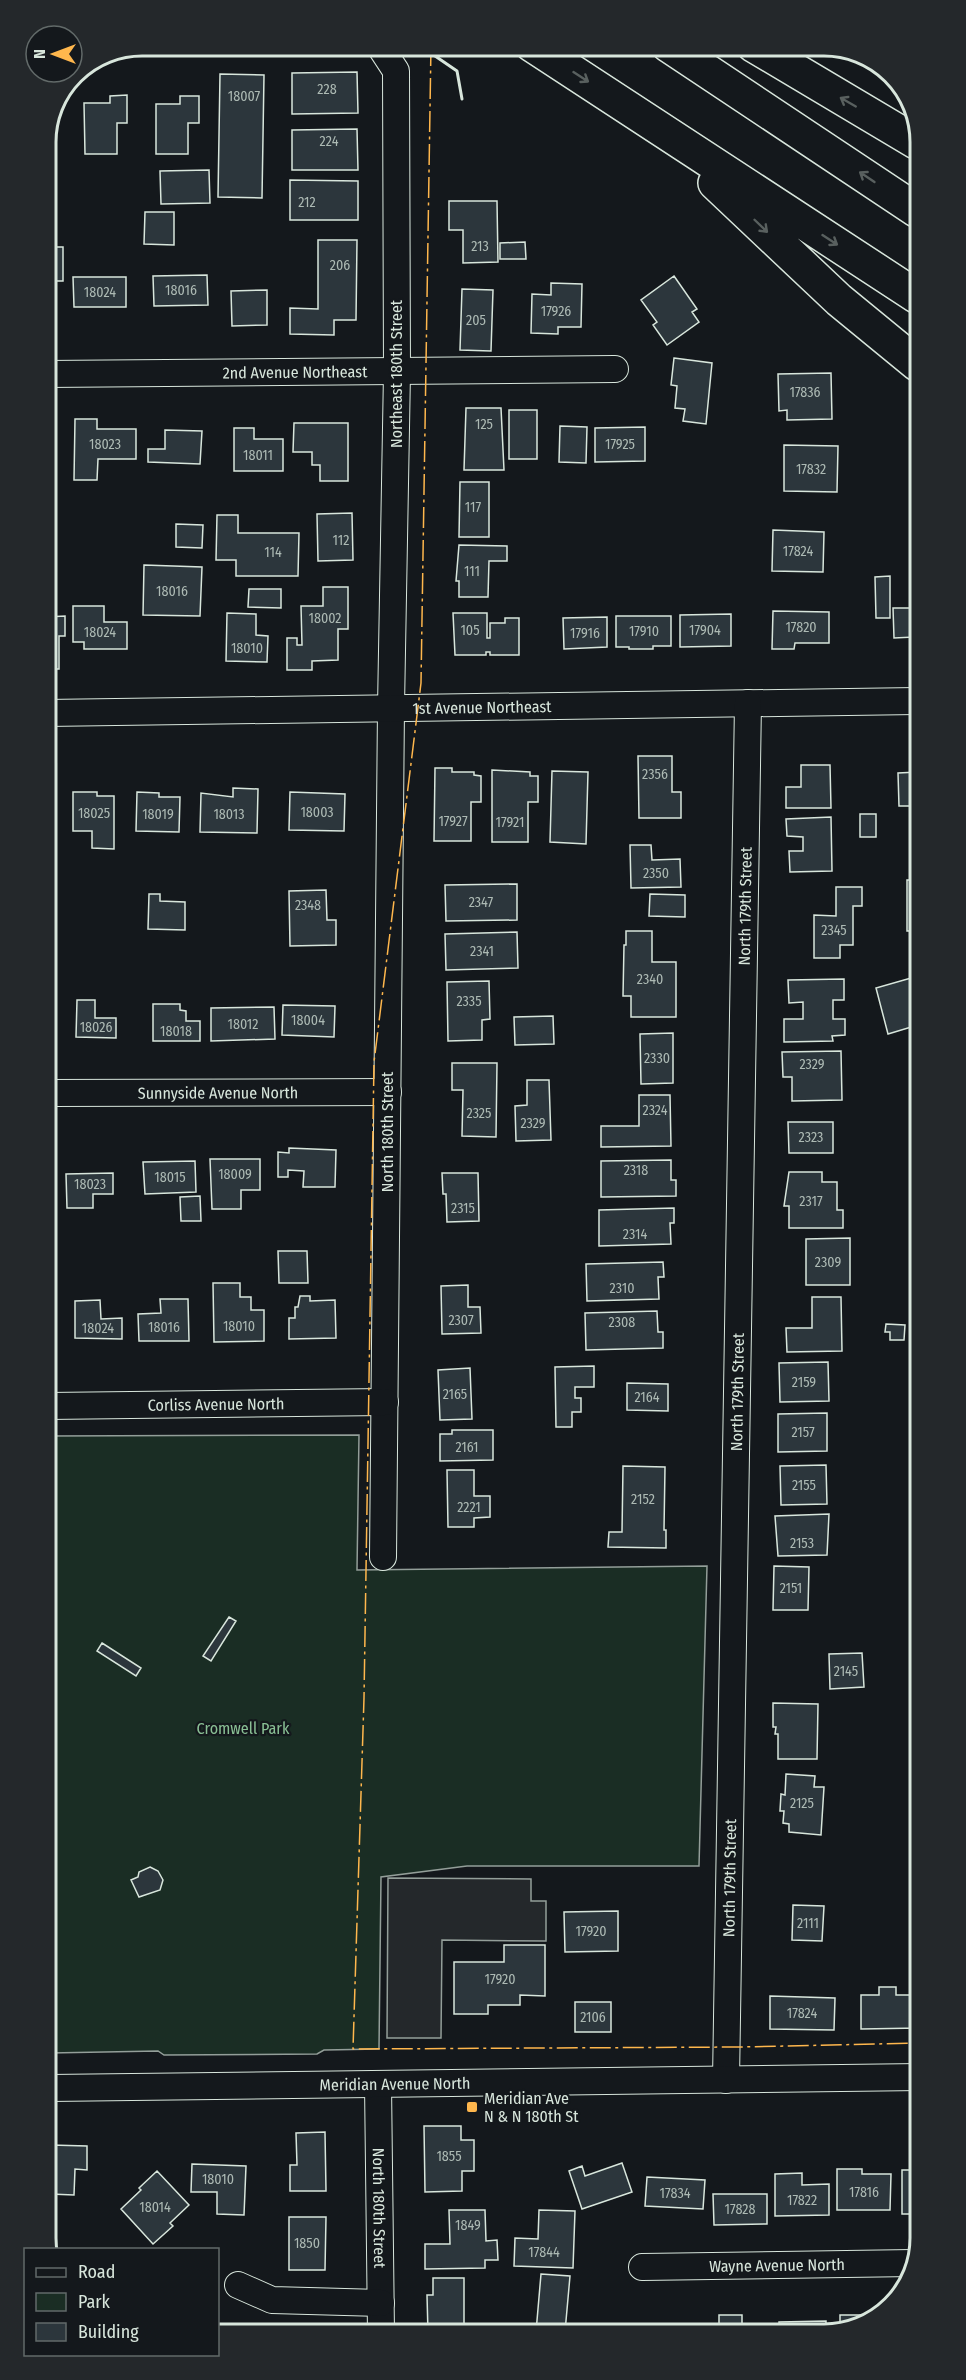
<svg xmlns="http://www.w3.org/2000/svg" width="966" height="2380" viewBox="0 0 966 2380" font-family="'Fira Sans Condensed',sans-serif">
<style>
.green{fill:#1a2d24;stroke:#939e99;stroke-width:1.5}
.parking{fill:#24282b;stroke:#939e99;stroke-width:1.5}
.building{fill:#2c363c;stroke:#d8e6dc;stroke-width:1.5}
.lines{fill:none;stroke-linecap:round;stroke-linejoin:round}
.minor-casing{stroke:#d8e6dc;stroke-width:28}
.highway-casing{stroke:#d8e6dc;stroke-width:36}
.minor{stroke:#14181c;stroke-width:26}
.highway{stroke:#14181c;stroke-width:33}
.wall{stroke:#d8e6dc;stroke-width:3}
.power{stroke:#ffb74d;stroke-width:1.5;stroke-dasharray:21 4.5 3 4.5;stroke-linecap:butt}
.oneway{stroke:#59605f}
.poi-dot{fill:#ffb74d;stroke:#14181c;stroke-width:2}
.labels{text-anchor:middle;stroke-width:4.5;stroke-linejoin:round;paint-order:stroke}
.number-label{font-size:14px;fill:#adbab4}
.street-label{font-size:16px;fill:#d8e6dc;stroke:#14181c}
.park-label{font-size:16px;fill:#8ac095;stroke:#14181c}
.poi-label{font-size:16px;fill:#d8e6dc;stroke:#14181c;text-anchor:start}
.rim{fill:none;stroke:#d8e6dc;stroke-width:3}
</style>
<rect width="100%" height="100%" fill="#14181c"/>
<path class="green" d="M 359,1435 L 357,1570 L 707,1566 L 699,1866 L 467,1866 L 381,1877 L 379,2049 L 324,2050 L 317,2054 L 164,2055 L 158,2051 L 50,2053 L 48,1436 Z"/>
<path class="parking" d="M 388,1878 L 531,1879 L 531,1901 L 546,1901 L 546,1941 L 442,1940 L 441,2038 L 387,2038 Z"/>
<path class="building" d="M 357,72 L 358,113 L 292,114 L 292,73 Z
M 220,74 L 264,75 L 262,198 L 218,197 Z
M 127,95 L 127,123 L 117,123 L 117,154 L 85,154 L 84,103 L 110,103 L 110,96 Z
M 180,96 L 199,96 L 199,123 L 188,123 L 188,154 L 156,154 L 156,104 L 180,104 Z
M 357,129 L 358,170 L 292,170 L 292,130 Z
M 209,170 L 210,203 L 161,204 L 160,171 Z
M 290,180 L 358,181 L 358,220 L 290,220 Z
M 449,201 L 497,201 L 498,262 L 463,263 L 463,230 L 449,230 Z
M 145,212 L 174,212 L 174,245 L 144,244 Z
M 318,240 L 357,240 L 356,320 L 334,320 L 334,335 L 290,334 L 290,308 L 318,309 Z
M 525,242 L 526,259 L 500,259 L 500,243 Z
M 45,247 L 63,247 L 63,281 L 46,281 Z
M 207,275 L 208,305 L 154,306 L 153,276 Z
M 674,276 L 697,309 L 692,312 L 699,322 L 667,345 L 653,325 L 657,322 L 641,300 Z
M 73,277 L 126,277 L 126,307 L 74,307 Z
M 551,283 L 582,284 L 581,327 L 558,327 L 558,334 L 531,333 L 532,294 L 551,295 Z
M 462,289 L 493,290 L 491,351 L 460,350 Z
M 267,290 L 267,325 L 232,326 L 231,291 Z
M 674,358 L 712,363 L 706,424 L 683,421 L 685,409 L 675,408 L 677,386 L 671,385 Z
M 831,373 L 832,419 L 787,420 L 787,410 L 779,411 L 778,374 Z
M 466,408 L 501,408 L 504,470 L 464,470 Z
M 509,410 L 537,410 L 537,459 L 509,459 Z
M 75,419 L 97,419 L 97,429 L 136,429 L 136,459 L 98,459 L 97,480 L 74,480 Z
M 294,423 L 348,423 L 348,481 L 320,481 L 320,465 L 312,465 L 312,452 L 293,452 Z
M 560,426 L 587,427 L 586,463 L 559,462 Z
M 645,427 L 645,461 L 595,462 L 595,428 Z
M 234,428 L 254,428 L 254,439 L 283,439 L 283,471 L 234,471 Z
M 165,430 L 202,431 L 200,464 L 148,462 L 148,449 L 165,449 Z
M 784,445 L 838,446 L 837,492 L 784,491 Z
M 460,482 L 489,482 L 489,537 L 459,537 Z
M 352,513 L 353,560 L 318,561 L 317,514 Z
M 217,515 L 238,515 L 238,533 L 299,533 L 298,576 L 236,576 L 236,560 L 216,560 Z
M 176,524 L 203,525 L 202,548 L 176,547 Z
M 773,530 L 824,532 L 823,572 L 772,571 Z
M 459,545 L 507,546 L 507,561 L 489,561 L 488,597 L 459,597 L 459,581 L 456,581 Z
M 144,565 L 202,567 L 200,616 L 143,615 Z
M 890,576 L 890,618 L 876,618 L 875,577 Z
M 323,587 L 348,587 L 348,629 L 338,629 L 338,660 L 312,661 L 312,670 L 287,670 L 287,638 L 297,638 L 297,645 L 302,645 L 301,606 L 323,606 Z
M 249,589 L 281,589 L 281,608 L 248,607 Z
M 73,606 L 104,606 L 104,622 L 127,622 L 127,649 L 84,649 L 84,642 L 73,642 Z
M 893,608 L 917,608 L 917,649 L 915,649 L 914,637 L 894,638 Z
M 773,611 L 829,612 L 829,643 L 795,643 L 794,649 L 772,649 Z
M 227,613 L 256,614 L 256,635 L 268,636 L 267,662 L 226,661 Z
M 453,613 L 487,613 L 487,638 L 490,638 L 490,623 L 505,623 L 505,618 L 519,618 L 519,655 L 490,655 L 490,652 L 486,652 L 486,655 L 455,655 Z
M 731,614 L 731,646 L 680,647 L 680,615 Z
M 65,616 L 65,636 L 59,636 L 59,669 L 46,669 L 46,617 Z
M 616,616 L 671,616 L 671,646 L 653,646 L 653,649 L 629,649 L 629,647 L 616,647 Z
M 607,617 L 607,647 L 564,649 L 563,618 Z
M 638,756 L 672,756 L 672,792 L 681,792 L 681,818 L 639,818 Z
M 801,765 L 830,765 L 831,808 L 786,808 L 786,787 L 801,787 Z
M 435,768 L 452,768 L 452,772 L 474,772 L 474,775 L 481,776 L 481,802 L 471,802 L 471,841 L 434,841 Z
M 492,770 L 530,772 L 530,776 L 538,776 L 538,802 L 528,802 L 528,842 L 492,842 Z
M 552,771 L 588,772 L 586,844 L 550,842 Z
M 918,772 L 918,806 L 899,806 L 898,773 Z
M 233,788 L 258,789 L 257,833 L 200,832 L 201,793 L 233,797 Z
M 73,792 L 97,792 L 97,796 L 114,796 L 114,849 L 92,848 L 92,831 L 73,831 Z
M 137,792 L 159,793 L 159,797 L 180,797 L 179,832 L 136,831 Z
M 290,792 L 345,794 L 344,831 L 289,830 Z
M 860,814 L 876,814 L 876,837 L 860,837 Z
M 831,817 L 832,871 L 790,872 L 789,851 L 803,851 L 803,837 L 787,836 L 786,819 Z
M 630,845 L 651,845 L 652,860 L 680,859 L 681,887 L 631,888 Z
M 907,880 L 918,880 L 918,931 L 907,931 Z
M 517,884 L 517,920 L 446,921 L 445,885 Z
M 836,887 L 862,887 L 862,906 L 853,906 L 853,945 L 840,945 L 840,958 L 814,958 L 814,915 L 836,916 Z
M 326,890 L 327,920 L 336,920 L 336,945 L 290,946 L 289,891 Z
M 149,894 L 160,894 L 160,901 L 185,902 L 185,930 L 148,929 Z
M 650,894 L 685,895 L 685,917 L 649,916 Z
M 626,931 L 652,931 L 652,962 L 676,962 L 676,1017 L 631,1017 L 631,996 L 623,996 L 624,945 L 626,945 Z
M 517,932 L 518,968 L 446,970 L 445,934 Z
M 918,976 L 918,1025 L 888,1034 L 876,988 Z
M 844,979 L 844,1000 L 833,1000 L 833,1019 L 845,1019 L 845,1035 L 832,1036 L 833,1041 L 784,1042 L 784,1019 L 803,1019 L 803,1002 L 789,1003 L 788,980 Z
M 489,981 L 490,1019 L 482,1020 L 482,1040 L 448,1041 L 447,982 Z
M 77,1000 L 95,1000 L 95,1018 L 116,1018 L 116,1038 L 76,1037 Z
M 153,1004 L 180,1004 L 180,1010 L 186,1011 L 186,1021 L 200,1021 L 200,1041 L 153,1041 Z
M 283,1005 L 335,1006 L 334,1037 L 282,1035 Z
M 274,1007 L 275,1039 L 211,1041 L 211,1008 Z
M 553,1016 L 554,1044 L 515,1045 L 514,1017 Z
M 673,1033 L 673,1083 L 641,1084 L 640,1034 Z
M 841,1051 L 842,1100 L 792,1101 L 792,1077 L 783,1077 L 782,1052 Z
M 452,1063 L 497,1063 L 496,1137 L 462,1136 L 463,1090 L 452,1090 Z
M 527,1080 L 549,1080 L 551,1140 L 516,1141 L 515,1106 L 527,1105 Z
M 639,1095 L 670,1095 L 671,1146 L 601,1147 L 601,1126 L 639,1126 Z
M 788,1122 L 833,1122 L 833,1153 L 789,1153 Z
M 289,1148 L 336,1150 L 335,1187 L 303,1187 L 304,1171 L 288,1170 L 288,1177 L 278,1177 L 278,1152 L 289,1153 Z
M 210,1159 L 260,1159 L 260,1190 L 241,1190 L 241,1209 L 212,1209 Z
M 671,1160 L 671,1180 L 676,1180 L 676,1196 L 601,1197 L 601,1161 Z
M 195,1161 L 196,1192 L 145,1194 L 143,1162 Z
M 789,1172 L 822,1172 L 822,1182 L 837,1182 L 837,1210 L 843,1210 L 843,1228 L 789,1228 L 789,1206 L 784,1206 Z
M 113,1173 L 113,1194 L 93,1194 L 93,1208 L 67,1208 L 66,1174 Z
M 442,1173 L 478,1173 L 479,1221 L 447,1222 L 446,1194 L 443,1194 Z
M 48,1175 L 50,1175 L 51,1206 L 48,1206 Z
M 200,1196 L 201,1221 L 181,1221 L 180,1197 Z
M 674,1208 L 674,1223 L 670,1223 L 671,1244 L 599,1246 L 599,1210 Z
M 850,1238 L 850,1285 L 806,1285 L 806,1239 Z
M 278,1251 L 307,1251 L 308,1283 L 279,1283 Z
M 663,1262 L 664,1277 L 658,1277 L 659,1299 L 587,1301 L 586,1264 Z
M 213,1283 L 240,1283 L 240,1297 L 251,1297 L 251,1310 L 264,1310 L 264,1341 L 214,1342 Z
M 468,1285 L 468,1307 L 480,1307 L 481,1333 L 442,1334 L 441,1286 Z
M 300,1296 L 310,1296 L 310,1301 L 335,1300 L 336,1338 L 289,1339 L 289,1318 L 295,1318 L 295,1307 L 298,1307 Z
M 812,1297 L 841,1297 L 842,1351 L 787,1352 L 786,1328 L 812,1328 Z
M 160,1299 L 188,1299 L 189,1341 L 139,1341 L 138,1314 L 161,1313 Z
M 100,1300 L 101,1319 L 122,1318 L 122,1339 L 75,1338 L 75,1301 Z
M 657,1311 L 658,1332 L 663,1332 L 663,1348 L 586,1350 L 585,1313 Z
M 886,1324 L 905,1325 L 904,1340 L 890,1340 L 890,1332 L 885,1332 Z
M 828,1362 L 829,1401 L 780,1402 L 779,1363 Z
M 594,1366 L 594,1387 L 575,1387 L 575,1398 L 581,1398 L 581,1412 L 572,1412 L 572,1427 L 556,1427 L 555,1367 Z
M 470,1368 L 472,1419 L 440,1420 L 438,1370 Z
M 627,1383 L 668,1384 L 668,1411 L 627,1410 Z
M 827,1413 L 827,1451 L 778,1452 L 778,1414 Z
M 452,1430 L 493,1430 L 493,1460 L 440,1461 L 440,1434 L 452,1434 Z
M 826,1465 L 827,1504 L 781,1505 L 780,1466 Z
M 623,1466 L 665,1467 L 664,1530 L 666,1530 L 666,1548 L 608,1547 L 609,1532 L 622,1532 Z
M 447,1470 L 474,1470 L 474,1496 L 490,1496 L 490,1517 L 474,1518 L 474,1527 L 448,1527 Z
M 829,1514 L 827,1555 L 778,1556 L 775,1516 Z
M 774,1566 L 809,1567 L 808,1610 L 773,1610 Z
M 229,1617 L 236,1621 L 211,1661 L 203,1656 Z
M 102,1643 L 141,1668 L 136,1676 L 97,1651 Z
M 862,1653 L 864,1687 L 830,1689 L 829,1654 Z
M 773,1703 L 818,1704 L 817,1759 L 778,1759 L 778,1734 L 775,1734 L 776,1727 L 773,1727 Z
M 786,1774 L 815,1776 L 814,1787 L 824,1787 L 821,1835 L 789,1832 L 789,1824 L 783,1823 L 784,1811 L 780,1811 L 781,1794 L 785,1795 Z
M 150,1867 L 158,1871 L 163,1880 L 160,1890 L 139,1897 L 131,1880 L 138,1877 L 139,1872 Z
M 793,1905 L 824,1906 L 822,1941 L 792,1940 Z
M 618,1911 L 618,1951 L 565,1952 L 564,1912 Z
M 504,1945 L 545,1945 L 545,1996 L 520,1995 L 520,2005 L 488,2005 L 488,2014 L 454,2014 L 454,1962 L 504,1962 Z
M 879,1987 L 896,1987 L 896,1995 L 920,1995 L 920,2028 L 861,2029 L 861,1995 L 879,1995 Z
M 770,1996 L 835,1998 L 834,2030 L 770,2029 Z
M 575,2002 L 611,2002 L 611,2032 L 575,2032 Z
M 424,2126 L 461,2126 L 461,2140 L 474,2140 L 474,2171 L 462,2171 L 462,2191 L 425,2192 Z
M 325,2132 L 326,2191 L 290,2191 L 290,2165 L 297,2165 L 296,2133 Z
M 50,2145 L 87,2146 L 87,2170 L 75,2169 L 74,2195 L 50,2194 Z
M 622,2163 L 632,2192 L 582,2209 L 569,2171 L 582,2166 L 585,2176 Z
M 192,2164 L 246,2166 L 244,2215 L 217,2214 L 217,2192 L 191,2192 Z
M 837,2169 L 862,2169 L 862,2174 L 891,2174 L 890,2210 L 837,2210 Z
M 902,2170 L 920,2170 L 921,2214 L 902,2214 Z
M 157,2171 L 189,2205 L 170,2223 L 173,2226 L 153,2244 L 121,2209 L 141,2190 L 139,2188 Z
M 802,2173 L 802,2185 L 829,2184 L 829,2215 L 775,2216 L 775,2174 Z
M 647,2177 L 705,2180 L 703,2209 L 645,2206 Z
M 713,2194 L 767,2194 L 767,2224 L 714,2225 Z
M 449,2210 L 485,2210 L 486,2241 L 497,2240 L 498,2260 L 485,2260 L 485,2268 L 425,2269 L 425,2244 L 450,2244 Z
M 539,2210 L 575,2211 L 573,2268 L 514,2266 L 515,2238 L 538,2239 Z
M 289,2217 L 326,2217 L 325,2270 L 289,2270 Z
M 541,2274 L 570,2276 L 565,2332 L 536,2332 Z
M 433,2278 L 464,2278 L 464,2333 L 428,2333 L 427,2295 L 433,2295 Z
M 719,2315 L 742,2315 L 742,2331 L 719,2331 Z
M 840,2315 L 864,2315 L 864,2324 L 856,2330 L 840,2330 Z
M 826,2321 L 826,2330 L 779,2331 L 779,2322 Z"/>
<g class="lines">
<g class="minor-casing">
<g id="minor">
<path d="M 379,45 L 396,71 L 397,372 L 391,707 L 383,1557"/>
<path id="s1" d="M 46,374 L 615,369"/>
<path id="s2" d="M 46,713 L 917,701"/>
<path id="s3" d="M 47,1093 L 388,1092"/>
<path id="s4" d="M 48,1406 L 385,1402"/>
<path id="s5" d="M 726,2080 L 748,703"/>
<path id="s6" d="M 378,2084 L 381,2333"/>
<path id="s7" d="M 50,2088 L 921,2077"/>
<path id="s8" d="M 642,2267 L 913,2263"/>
<path d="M 238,2285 L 272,2300 L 381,2303"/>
</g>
</g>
<g class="highway-casing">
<path id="highway" d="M 532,45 L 916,296
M 668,45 L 916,210
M 753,45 L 916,142
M 715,183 L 839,300 L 917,364"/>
</g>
<use href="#minor" class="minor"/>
<use href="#highway" class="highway"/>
<path class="wall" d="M 419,45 L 457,71 L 462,99"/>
<path class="power" d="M 431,45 L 421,683 L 374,1062 L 364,1698 L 353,2049 L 741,2047 L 921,2043"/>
</g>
<defs><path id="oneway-shaft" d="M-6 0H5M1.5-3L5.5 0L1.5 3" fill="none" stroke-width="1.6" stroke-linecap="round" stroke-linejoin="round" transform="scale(1.5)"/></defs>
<g class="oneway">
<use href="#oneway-shaft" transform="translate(581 77) rotate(33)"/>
<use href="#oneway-shaft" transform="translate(848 102) rotate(-150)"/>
<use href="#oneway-shaft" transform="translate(867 177) rotate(-146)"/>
<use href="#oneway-shaft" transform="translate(761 226) rotate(44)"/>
<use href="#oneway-shaft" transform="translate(830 240) rotate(33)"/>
</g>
<rect class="poi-dot" x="466" y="2101" width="12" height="12" rx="3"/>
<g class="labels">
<g class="number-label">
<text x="327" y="94">228</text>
<text x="244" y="101">18007</text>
<text x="329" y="146">224</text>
<text x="307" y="207">212</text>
<text x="480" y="251">213</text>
<text x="340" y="270">206</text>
<text x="181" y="295">18016</text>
<text x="100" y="297">18024</text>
<text x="556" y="316">17926</text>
<text x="476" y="325">205</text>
<text x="805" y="397">17836</text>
<text x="484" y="429">125</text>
<text x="105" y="449">18023</text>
<text x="620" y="449">17925</text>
<text x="258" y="460">18011</text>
<text x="811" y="474">17832</text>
<text x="473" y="512">117</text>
<text x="341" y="545">112</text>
<text x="798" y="556">17824</text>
<text x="273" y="557">114</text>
<text x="472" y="576">111</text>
<text x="172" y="596">18016</text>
<text x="325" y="623">18002</text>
<text x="801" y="632">17820</text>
<text x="470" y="635">105</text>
<text x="705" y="635">17904</text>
<text x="644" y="636">17910</text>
<text x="100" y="637">18024</text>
<text x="585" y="638">17916</text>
<text x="247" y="653">18010</text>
<text x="655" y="779">2356</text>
<text x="317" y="817">18003</text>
<text x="94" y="818">18025</text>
<text x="158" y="819">18019</text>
<text x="229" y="819">18013</text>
<text x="453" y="826">17927</text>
<text x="510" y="827">17921</text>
<text x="656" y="878">2350</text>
<text x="481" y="907">2347</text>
<text x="308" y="910">2348</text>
<text x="834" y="935">2345</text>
<text x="482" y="956">2341</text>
<text x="650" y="984">2340</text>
<text x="469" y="1006">2335</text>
<text x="308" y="1025">18004</text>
<text x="243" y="1029">18012</text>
<text x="96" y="1032">18026</text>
<text x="176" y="1036">18018</text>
<text x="657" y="1063">2330</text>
<text x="812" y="1069">2329</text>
<text x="655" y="1115">2324</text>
<text x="479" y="1118">2325</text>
<text x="533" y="1128">2329</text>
<text x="811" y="1142">2323</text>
<text x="636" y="1175">2318</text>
<text x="235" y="1179">18009</text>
<text x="170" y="1182">18015</text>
<text x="90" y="1189">18023</text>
<text x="811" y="1206">2317</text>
<text x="463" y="1213">2315</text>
<text x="635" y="1239">2314</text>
<text x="828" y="1267">2309</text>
<text x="622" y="1293">2310</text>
<text x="461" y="1325">2307</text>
<text x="622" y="1327">2308</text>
<text x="239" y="1331">18010</text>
<text x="164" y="1332">18016</text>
<text x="98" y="1333">18024</text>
<text x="804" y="1387">2159</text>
<text x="455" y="1399">2165</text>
<text x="647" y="1402">2164</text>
<text x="803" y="1437">2157</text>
<text x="467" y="1452">2161</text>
<text x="804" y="1490">2155</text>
<text x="643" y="1504">2152</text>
<text x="469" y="1512">2221</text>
<text x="802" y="1548">2153</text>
<text x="791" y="1593">2151</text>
<text x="846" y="1676">2145</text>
<text x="802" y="1808">2125</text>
<text x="808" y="1928">2111</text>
<text x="591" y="1936">17920</text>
<text x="500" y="1984">17920</text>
<text x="802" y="2018">17824</text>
<text x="593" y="2022">2106</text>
<text x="449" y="2161">1855</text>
<text x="218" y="2184">18010</text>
<text x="864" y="2197">17816</text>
<text x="675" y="2198">17834</text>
<text x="802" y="2205">17822</text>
<text x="155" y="2212">18014</text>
<text x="740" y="2214">17828</text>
<text x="468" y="2230">1849</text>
<text x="307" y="2248">1850</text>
<text x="544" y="2257">17844</text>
</g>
<g class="street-label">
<text dy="6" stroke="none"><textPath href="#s1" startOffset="249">2nd Avenue Northeast</textPath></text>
<text transform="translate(396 374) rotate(-90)" y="6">Northeast 180th Street</text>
<text dy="6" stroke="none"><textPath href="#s2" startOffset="436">1st Avenue Northeast</textPath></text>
<text dy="6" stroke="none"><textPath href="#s5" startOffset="1174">North 179th Street</textPath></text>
<text dy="6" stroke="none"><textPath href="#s3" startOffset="171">Sunnyside Avenue North</textPath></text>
<text transform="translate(387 1132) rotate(-90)" y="6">North 180th Street</text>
<text dy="6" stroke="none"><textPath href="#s5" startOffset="688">North 179th Street</textPath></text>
<text dy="6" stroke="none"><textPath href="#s4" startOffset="168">Corliss Avenue North</textPath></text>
<text dy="6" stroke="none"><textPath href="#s5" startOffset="202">North 179th Street</textPath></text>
<text dy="6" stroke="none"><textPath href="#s7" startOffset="345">Meridian Avenue North</textPath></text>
<text dy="6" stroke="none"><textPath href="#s6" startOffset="124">North 180th Street</textPath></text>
<text dy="6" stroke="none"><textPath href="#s8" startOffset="135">Wayne Avenue North</textPath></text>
</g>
<g class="park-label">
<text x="243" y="1734">Cromwell Park</text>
</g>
<g class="poi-label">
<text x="484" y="2104">Meridian Ave<tspan x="484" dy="18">N &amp; N 180th St</tspan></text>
</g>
</g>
<path d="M0 0H966V2380H0ZM142 56H824A86 86 0 0 1 910 142V2238A86 86 0 0 1 824 2324H142A86 86 0 0 1 56 2238V142A86 86 0 0 1 142 56Z" fill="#24282b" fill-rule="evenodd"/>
<path class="rim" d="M142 56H824A86 86 0 0 1 910 142V2238A86 86 0 0 1 824 2324H142A86 86 0 0 1 56 2238V142A86 86 0 0 1 142 56Z"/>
<rect x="24" y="2248" width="195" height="108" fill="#14181c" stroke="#626a69" stroke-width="1.5"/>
<rect x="36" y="2268" width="30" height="9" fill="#14181c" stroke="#626a69" stroke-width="1.5"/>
<text x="78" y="2278" font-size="18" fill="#d8e6dc">Road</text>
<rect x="36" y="2293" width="30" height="18" fill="#1a2d24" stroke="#626a69" stroke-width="1.5"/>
<text x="78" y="2308" font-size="18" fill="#d8e6dc">Park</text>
<rect x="36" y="2323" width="30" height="18" fill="#2c363c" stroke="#626a69" stroke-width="1.5"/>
<text x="78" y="2338" font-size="18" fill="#d8e6dc">Building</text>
<g transform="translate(54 54) rotate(270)"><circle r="28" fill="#14181c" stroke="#626a69" stroke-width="1.5"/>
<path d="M0-4.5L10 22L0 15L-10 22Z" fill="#ffb74d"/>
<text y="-9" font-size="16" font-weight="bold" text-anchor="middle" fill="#d8e6dc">N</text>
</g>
</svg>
